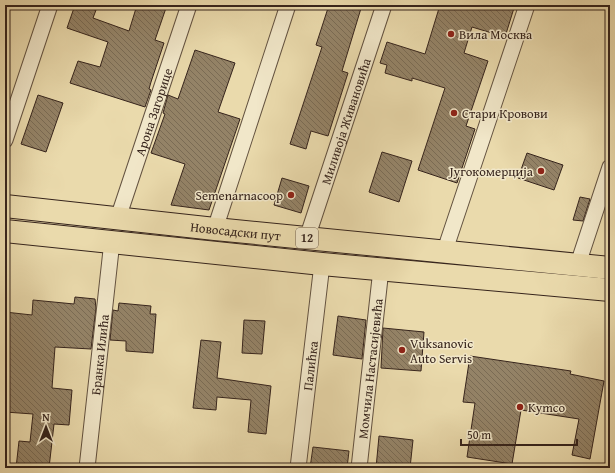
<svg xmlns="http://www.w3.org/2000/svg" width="615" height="473" viewBox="0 0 615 473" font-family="'Gentium Book Plus',serif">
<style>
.building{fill:url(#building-back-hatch);stroke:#36241c}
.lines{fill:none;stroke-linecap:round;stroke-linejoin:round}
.street-casing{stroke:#635240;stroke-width:17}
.primary-casing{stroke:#36241c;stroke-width:24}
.street{stroke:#f1e7c9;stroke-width:15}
.primary{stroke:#eadaac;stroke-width:22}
.poi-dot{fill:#8f2418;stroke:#f1e7c9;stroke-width:1.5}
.labels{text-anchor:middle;stroke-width:3;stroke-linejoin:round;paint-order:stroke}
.shield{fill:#f1e7c9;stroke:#6e5e50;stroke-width:1}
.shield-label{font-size:12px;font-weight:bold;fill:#36241c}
.poi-label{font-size:13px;fill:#36241c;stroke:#f1e7c9;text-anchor:start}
.street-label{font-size:13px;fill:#36241c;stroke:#f1e7c9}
</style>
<defs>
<pattern id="building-back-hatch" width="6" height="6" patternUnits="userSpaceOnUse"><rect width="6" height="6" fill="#948367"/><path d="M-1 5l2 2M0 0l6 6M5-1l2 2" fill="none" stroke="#7a6b54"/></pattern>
</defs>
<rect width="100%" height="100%" fill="#eadaac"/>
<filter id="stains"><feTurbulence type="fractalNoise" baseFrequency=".005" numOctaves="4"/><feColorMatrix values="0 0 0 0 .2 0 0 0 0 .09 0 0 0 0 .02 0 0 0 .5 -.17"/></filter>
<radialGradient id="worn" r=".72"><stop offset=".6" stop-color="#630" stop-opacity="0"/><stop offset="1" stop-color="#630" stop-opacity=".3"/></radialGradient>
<path class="building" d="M 75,5 L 96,10 L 93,18 L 129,31 L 137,5 L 167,5 L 155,40 L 164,43 L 151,82 L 149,89 L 151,90 L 145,107 L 70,83 L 78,61 L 100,67 L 108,42 L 67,28 Z
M 329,5 L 362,5 L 342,71 L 348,73 L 328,136 L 311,131 L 306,149 L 290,144 L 322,47 L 316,45 Z
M 440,5 L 504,5 L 514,8 L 505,37 L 472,27 L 464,53 L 488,61 L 466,126 L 475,129 L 457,183 L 418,170 L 445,88 L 412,78 L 412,81 L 385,73 L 387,65 L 380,63 L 387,42 L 425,54 Z
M 195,50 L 235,63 L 218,112 L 240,119 L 209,210 L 171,205 L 185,164 L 151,153 L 165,114 L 163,113 L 168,95 L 178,99 Z
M 38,95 L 63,103 L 46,152 L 21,144 Z
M 382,152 L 412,161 L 399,202 L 369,192 Z
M 527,153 L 563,165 L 554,190 L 518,178 Z
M 282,178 L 309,186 L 301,213 L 274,205 Z
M 580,197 L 590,199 L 583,221 L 573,220 Z
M 75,297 L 95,299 L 96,308 L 91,349 L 55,347 L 52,388 L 72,390 L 69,425 L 54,424 L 49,468 L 16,468 L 19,441 L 30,442 L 33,414 L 5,412 L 5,312 L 32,315 L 33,300 L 74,304 Z
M 119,303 L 151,306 L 150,314 L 156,314 L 153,353 L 126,351 L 126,341 L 110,340 L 113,310 L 118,311 Z
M 338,316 L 366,320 L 362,359 L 333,355 Z
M 244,320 L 265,321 L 262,354 L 242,353 Z
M 383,328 L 424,332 L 421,371 L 381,368 Z
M 201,340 L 221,342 L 217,378 L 271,386 L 266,434 L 248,432 L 251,400 L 217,397 L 216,410 L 193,408 Z
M 470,356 L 571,371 L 570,374 L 604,381 L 590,459 L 572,455 L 579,419 L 521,410 L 512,464 L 467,457 L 475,403 L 463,402 Z
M 379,436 L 413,440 L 410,468 L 376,468 Z
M 313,447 L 349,451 L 347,468 L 310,468 Z"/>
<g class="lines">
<g class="street-casing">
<g id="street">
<path d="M 5,140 L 50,5"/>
<path id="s1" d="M 118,218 L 189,5"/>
<path d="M 215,229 L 288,5"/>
<path id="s2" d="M 307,238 L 384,5"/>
<path d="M 444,253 L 527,5"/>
<path d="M 578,264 L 610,167"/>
<path id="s3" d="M 87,468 L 112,241"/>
<path id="s4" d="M 298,468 L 322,264"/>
<path id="s5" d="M 359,468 L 381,269"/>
</g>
</g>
<g class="primary-casing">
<g id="primary">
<path id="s6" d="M 5,206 L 215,229 L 610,268"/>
<path d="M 5,231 L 322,264 L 610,290"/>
</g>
</g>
<use href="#street" class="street"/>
<use href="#primary" class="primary"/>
</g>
<g class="poi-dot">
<circle cx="451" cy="34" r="4"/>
<circle cx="454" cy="113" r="4"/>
<circle cx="541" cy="171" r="4"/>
<circle cx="291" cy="195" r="4"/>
<circle cx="402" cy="350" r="4"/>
<circle cx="520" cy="407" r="4"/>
</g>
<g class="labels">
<rect class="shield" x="296" y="228" width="22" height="20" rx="3"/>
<g class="shield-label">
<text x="307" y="242">12</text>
</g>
<g class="poi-label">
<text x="459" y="39">Вила Москва</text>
<text x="462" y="118">Стари Кровови</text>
<text x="533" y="176" text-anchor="end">Југокомерција</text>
<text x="283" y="200" text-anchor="end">Semenarnacoop</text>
<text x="410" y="348">Vuksanovic<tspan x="410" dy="15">Auto Servis</tspan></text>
<text x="528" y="412">Kymco</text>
</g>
<g class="street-label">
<text dy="5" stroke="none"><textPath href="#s1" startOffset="112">Арона Загорице</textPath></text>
<text dy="5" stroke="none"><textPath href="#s2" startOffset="123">Миливоја Живановића</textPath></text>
<text dy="5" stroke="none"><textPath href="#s6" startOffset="232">Новосадски пут</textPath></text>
<text dy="5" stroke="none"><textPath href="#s3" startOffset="114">Бранка Илића</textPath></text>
<text dy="5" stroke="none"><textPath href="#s4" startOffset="103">Палићка</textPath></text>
<text dy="5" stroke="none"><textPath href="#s5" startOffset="100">Момчила Настасијевића</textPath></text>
</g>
</g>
<rect width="615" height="473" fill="none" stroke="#eadaac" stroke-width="20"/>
<rect x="6" y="6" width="603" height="461" fill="none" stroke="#36241c" stroke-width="2"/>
<rect x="10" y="10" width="595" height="453" fill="none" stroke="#36241c"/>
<g transform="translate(46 427)" stroke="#f1e7c9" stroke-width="3" paint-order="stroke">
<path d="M0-3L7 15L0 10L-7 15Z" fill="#36241c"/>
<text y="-6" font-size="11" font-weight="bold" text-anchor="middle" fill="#36241c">N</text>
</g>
<path d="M461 439v6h116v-6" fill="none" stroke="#36241c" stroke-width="2"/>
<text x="467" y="439" font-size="12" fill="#36241c" stroke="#f1e7c9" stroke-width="3" paint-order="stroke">50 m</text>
<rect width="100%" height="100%" filter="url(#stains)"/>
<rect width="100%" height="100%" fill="url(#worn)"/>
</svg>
